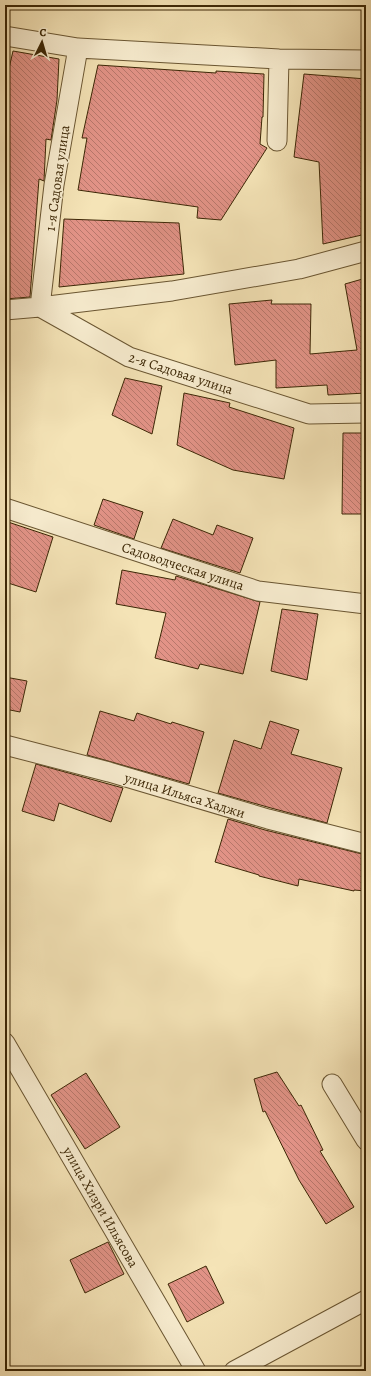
<svg xmlns="http://www.w3.org/2000/svg" width="371" height="1376" viewBox="0 0 371 1376" font-family="Alegreya,serif">
<style>
.building{fill:url(#building-back-hatch);stroke:#3c2706}
.lines{fill:none;stroke-linecap:round;stroke-linejoin:round}
.street-casing{stroke:#6a5632;stroke-width:21}
.street{stroke:#f8edd0;stroke-width:19}
.labels{text-anchor:middle;stroke-width:3;stroke-linejoin:round;paint-order:stroke}
.street-label{font-size:14px;fill:#3c2706;stroke:#f8edd0}
</style>
<defs>
<pattern id="building-back-hatch" width="6" height="6" patternUnits="userSpaceOnUse"><rect width="6" height="6" fill="#e29387"/><path d="M-1 5l2 2M0 0l6 6M5-1l2 2" fill="none" stroke="#b8786c"/></pattern>
</defs>
<rect width="100%" height="100%" fill="#f5e4b7"/>
<filter id="stains"><feTurbulence type="fractalNoise" baseFrequency=".005" numOctaves="4"/><feColorMatrix values="0 0 0 0 .2 0 0 0 0 .09 0 0 0 0 .02 0 0 0 .5 -.17"/></filter>
<radialGradient id="worn" r=".72"><stop offset=".6" stop-color="#630" stop-opacity="0"/><stop offset="1" stop-color="#630" stop-opacity=".3"/></radialGradient>
<path class="building" d="M 13,51 L 59,59 L 57,100 L 51,140 L 46,139 L 44,181 L 39,179 L 30,297 L 5,299 L 5,86 Z
M 98,65 L 216,73 L 216,71 L 264,74 L 263,117 L 262,117 L 260,144 L 267,148 L 221,220 L 197,218 L 198,207 L 78,190 L 87,138 L 82,138 Z
M 304,74 L 366,79 L 366,234 L 323,244 L 319,162 L 294,157 Z
M 64,219 L 179,223 L 184,274 L 59,287 Z
M 366,278 L 366,393 L 328,395 L 327,385 L 276,388 L 276,360 L 235,365 L 229,304 L 272,300 L 271,304 L 311,304 L 310,354 L 357,350 L 345,284 Z
M 125,378 L 162,386 L 152,434 L 112,415 Z
M 184,393 L 230,403 L 229,407 L 294,428 L 284,479 L 233,470 L 177,445 Z
M 343,433 L 366,433 L 366,514 L 342,514 Z
M 103,499 L 143,512 L 134,539 L 94,525 Z
M 173,519 L 213,535 L 217,525 L 253,538 L 240,573 L 161,548 Z
M 5,521 L 53,537 L 36,592 L 5,582 L 5,576 L 10,559 L 5,558 Z
M 122,570 L 175,580 L 176,576 L 260,602 L 243,674 L 200,664 L 198,669 L 155,658 L 166,613 L 116,604 Z
M 282,609 L 318,614 L 307,680 L 271,671 Z
M 5,677 L 27,681 L 20,712 L 5,709 Z
M 100,711 L 134,721 L 137,713 L 171,724 L 172,722 L 204,732 L 189,784 L 87,755 Z
M 270,721 L 299,730 L 291,754 L 342,768 L 327,823 L 271,808 L 218,793 L 234,740 L 261,749 Z
M 36,764 L 123,788 L 111,822 L 59,803 L 54,821 L 22,811 Z
M 228,819 L 265,830 L 366,855 L 366,891 L 354,890 L 354,891 L 299,879 L 298,886 L 259,876 L 259,875 L 215,862 Z
M 277,1072 L 299,1106 L 301,1105 L 323,1150 L 320,1151 L 354,1207 L 326,1224 L 299,1180 L 265,1111 L 263,1112 L 254,1079 Z
M 86,1073 L 120,1127 L 85,1149 L 51,1095 Z
M 108,1242 L 124,1274 L 85,1293 L 70,1260 Z
M 206,1266 L 224,1303 L 187,1322 L 168,1284 Z"/>
<g class="lines">
<g class="street-casing">
<path id="street" d="M 5,36 L 78,48 L 279,59 L 366,60
M 78,48 L 54,185 L 40,307 L 172,291 L 299,269 L 366,251
M 277,141 L 279,59
M 5,310 L 40,307 L 129,357 L 309,414 L 366,413
M 5,508 L 258,591 L 366,604
M 5,745 L 109,772 L 268,819 L 366,844
M 5,1043 L 196,1371
M 332,1084 L 366,1140
M 234,1371 L 366,1300"/>
</g>
<use href="#street" class="street"/>
</g>
<g class="labels">
<g class="street-label">
<text transform="translate(57 178) rotate(-82)" y="5">1-я Садовая улица</text>
<text transform="translate(181 373) rotate(18)" y="5">2-я Садовая улица</text>
<text transform="translate(183 566) rotate(18)" y="5">Садоводческая улица</text>
<text transform="translate(185 795) rotate(17)" y="5">улица Ильяса Хаджи</text>
<text transform="translate(101 1207) rotate(60)" y="5">улица Хизри Ильясова</text>
</g>
</g>
<rect width="371" height="1376" fill="none" stroke="#f5e4b7" stroke-width="20"/>
<rect x="6" y="6" width="359" height="1364" fill="none" stroke="#3c2706" stroke-width="2"/>
<rect x="10" y="10" width="351" height="1356" fill="none" stroke="#3c2706"/>
<g transform="translate(42 42) rotate(5)" stroke="#f8edd0" stroke-width="3" paint-order="stroke">
<path d="M0-3L7 15L0 10L-7 15Z" fill="#3c2706"/>
<text y="-6" font-size="11" font-weight="bold" text-anchor="middle" fill="#3c2706">С</text>
</g>
<rect width="100%" height="100%" filter="url(#stains)"/>
<rect width="100%" height="100%" fill="url(#worn)"/>
</svg>
